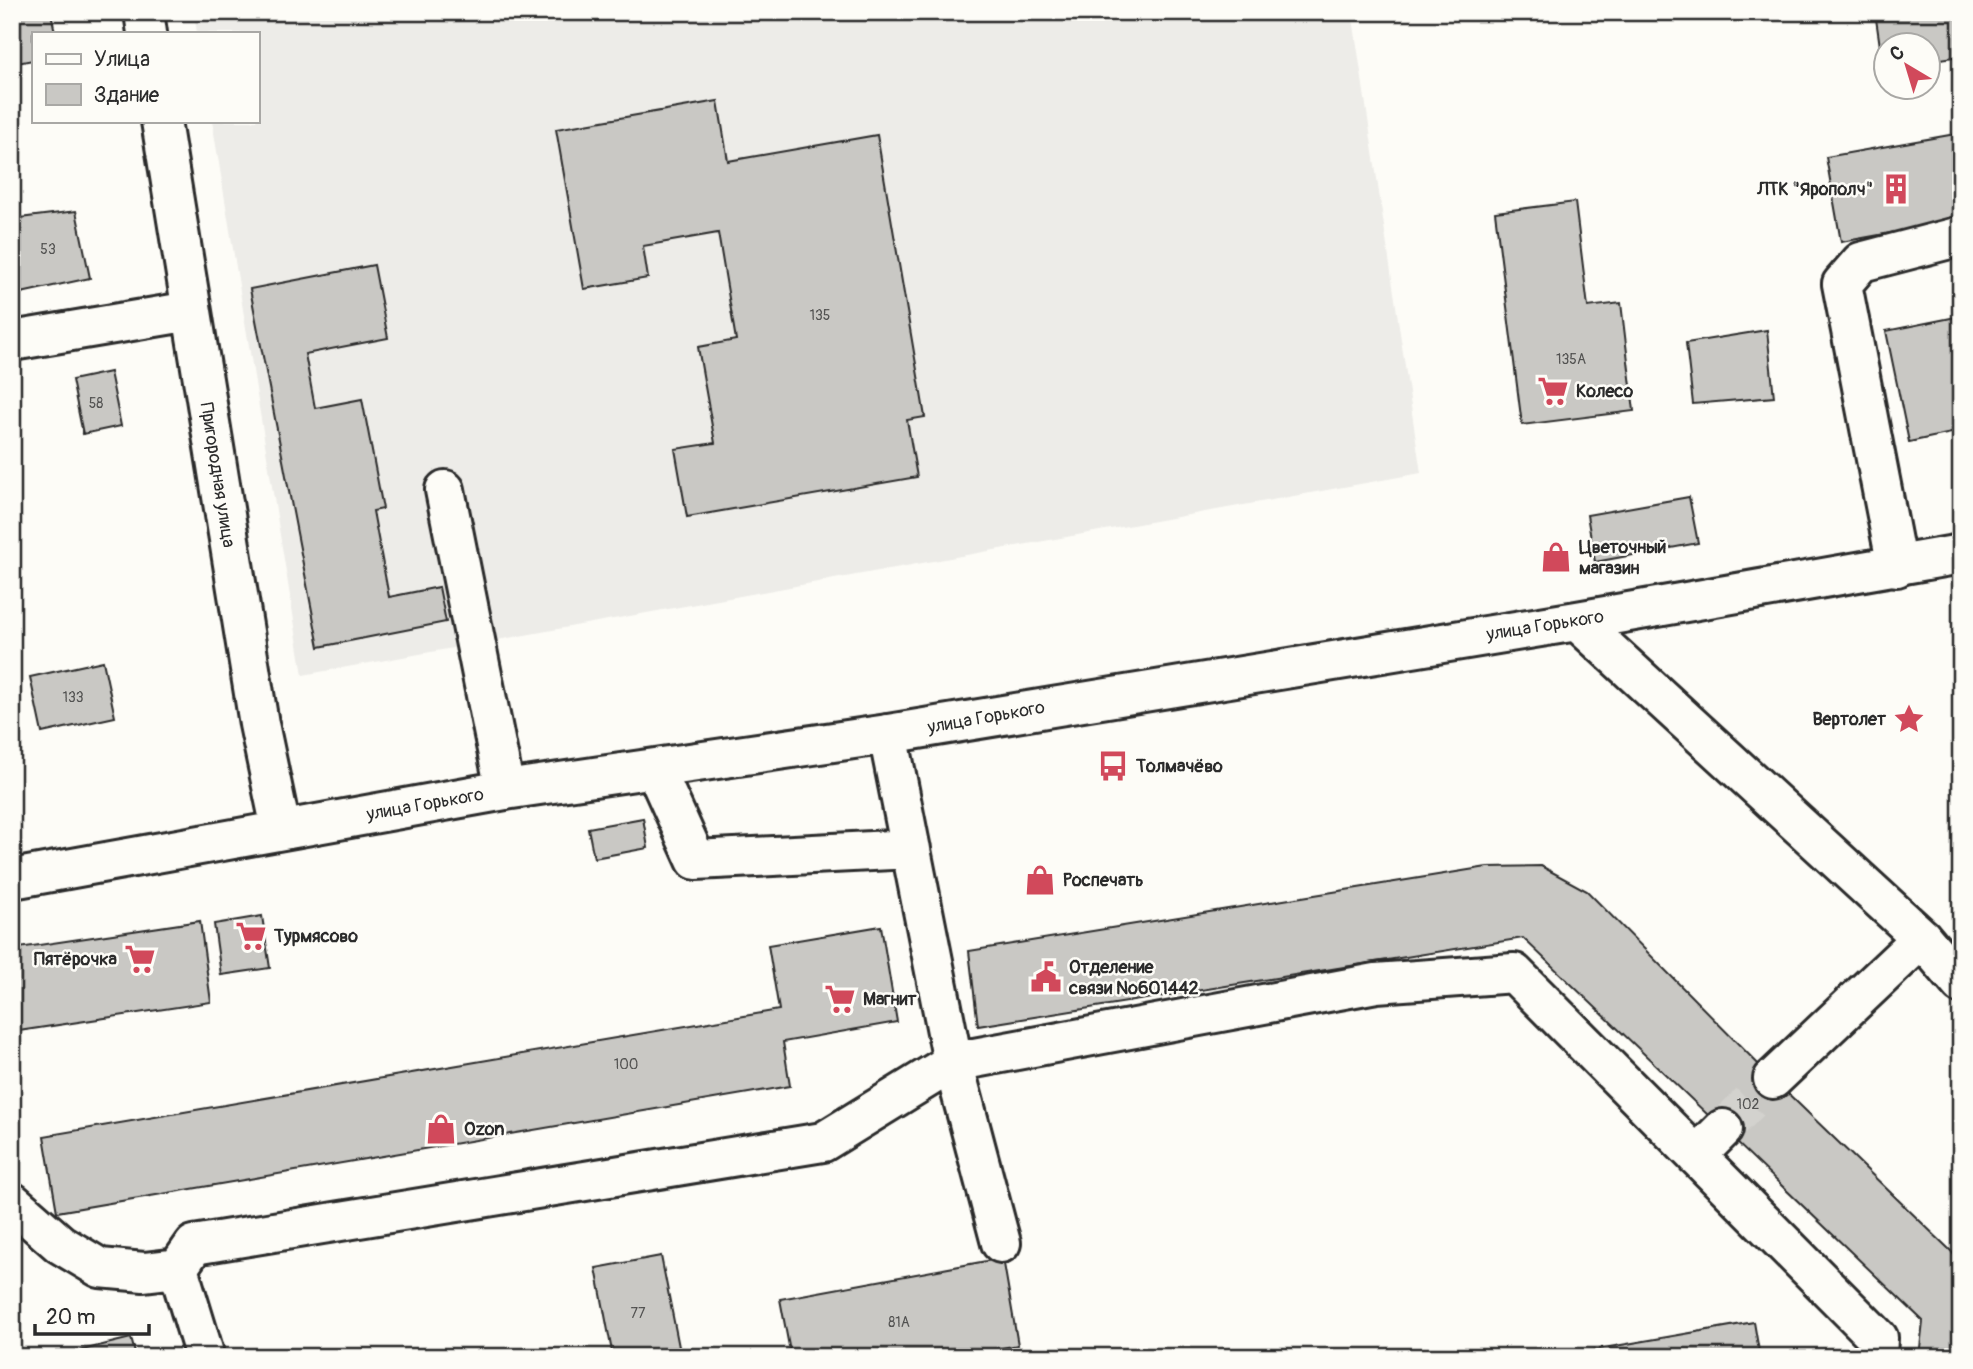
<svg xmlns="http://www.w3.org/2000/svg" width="1973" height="1369" viewBox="0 0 1973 1369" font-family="Pangolin,sans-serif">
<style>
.built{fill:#edece8}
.building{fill:#c9c8c4;stroke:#2b2b2b;stroke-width:2}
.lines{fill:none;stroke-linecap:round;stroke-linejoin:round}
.minor-tunnel{stroke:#d3d2ce;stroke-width:38;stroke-dasharray:38 19;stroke-linecap:butt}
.minor-casing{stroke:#2b2b2b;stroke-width:44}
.major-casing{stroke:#2b2b2b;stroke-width:44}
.minor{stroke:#fdfcf7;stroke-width:38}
.major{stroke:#fdfcf7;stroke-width:38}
.labels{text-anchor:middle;stroke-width:5;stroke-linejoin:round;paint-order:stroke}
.number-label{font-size:14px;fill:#525251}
.poi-label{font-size:18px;font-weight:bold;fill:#2b2b2b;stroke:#fdfcf7;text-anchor:start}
.street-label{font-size:18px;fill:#2b2b2b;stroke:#fdfcf7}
</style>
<rect width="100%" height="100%" fill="#fdfcf7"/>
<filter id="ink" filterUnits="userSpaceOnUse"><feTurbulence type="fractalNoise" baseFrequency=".0143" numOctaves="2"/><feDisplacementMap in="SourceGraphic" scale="14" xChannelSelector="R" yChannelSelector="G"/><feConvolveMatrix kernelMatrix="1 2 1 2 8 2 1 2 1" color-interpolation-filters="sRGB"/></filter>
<g filter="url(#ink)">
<path class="built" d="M 194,12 L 1352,12 L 1421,473 L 303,675 L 212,121 L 257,121 L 257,33 L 197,33 Z"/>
<path class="building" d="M 12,12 L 51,12 L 55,33 L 33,33 L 33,60 L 12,64 Z
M 1875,12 L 1961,12 L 1961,56 L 1927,61 L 1927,46 L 1885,46 L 1885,66 L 1883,67 Z
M 718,101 L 728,161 L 877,135 L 925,417 L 907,420 L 917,477 L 687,517 L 675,449 L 715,443 L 698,347 L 736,340 L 718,233 L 643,246 L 648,278 L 584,289 L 556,129 Z
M 1961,133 L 1961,220 L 1841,242 L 1826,157 Z
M 1575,202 L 1588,307 L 1621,303 L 1634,411 L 1522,425 L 1495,212 Z
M 76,211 L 90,278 L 12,295 L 12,219 Z
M 374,265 L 388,338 L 305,354 L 315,408 L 362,399 L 383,509 L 373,511 L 389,597 L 439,587 L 446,622 L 319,647 L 250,289 Z
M 1961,316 L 1961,431 L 1909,442 L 1886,331 Z
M 1767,330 L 1774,397 L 1693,404 L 1686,343 Z
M 110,372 L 121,426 L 83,434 L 72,380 Z
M 1689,497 L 1698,543 L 1595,562 L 1587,515 Z
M 103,661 L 115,717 L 42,733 L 30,677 Z
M 643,818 L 648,848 L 594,858 L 588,828 Z
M 1541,866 L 1587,891 L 1773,1079 L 1951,1251 L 1961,1265 L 1961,1357 L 1919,1357 L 1923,1321 L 1523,938 L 978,1026 L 969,951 L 1487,867 Z
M 262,916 L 270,968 L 221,975 L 214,924 Z
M 200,921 L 211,1002 L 12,1032 L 12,949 Z
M 881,926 L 897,1022 L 783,1042 L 790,1086 L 57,1212 L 44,1136 L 779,1010 L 768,945 Z
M 661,1256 L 681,1357 L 613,1357 L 596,1268 Z
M 1003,1258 L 1018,1345 L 954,1357 L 791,1357 L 780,1299 Z
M 1754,1322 L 1760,1357 L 1552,1357 Z
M 131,1338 L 136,1357 L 54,1357 Z"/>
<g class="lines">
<path class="minor-tunnel" d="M 1723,1129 L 1773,1079"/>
<g class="minor-casing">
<path id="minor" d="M 144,12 L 147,33
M 161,121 L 259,724 L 281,829
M 12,341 L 191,311
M 445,490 L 505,790
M 1897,567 L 1842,284 L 1861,262 L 1961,236
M 655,769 L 696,860 L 911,849
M 1773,1079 L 1922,938
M 1696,1156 L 1723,1129
M 12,1202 L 60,1244 L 100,1268 L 144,1272 L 178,1268 L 203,1350 L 202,1357
M 1001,1243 L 953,1062 L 1376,983 L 1514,973 L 1878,1338 L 1877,1357
M 178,1268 L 194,1245 L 823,1142 L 953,1062 L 888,734"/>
</g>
<g class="major-casing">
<path id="major" d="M 1577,621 L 1922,938 L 1961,984
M 12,879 L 505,790 L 888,734 L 1577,621 L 1961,554"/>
</g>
<use href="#minor" class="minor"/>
<use href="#major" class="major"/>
</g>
</g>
<defs>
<g id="building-bare" transform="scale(2.415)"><path d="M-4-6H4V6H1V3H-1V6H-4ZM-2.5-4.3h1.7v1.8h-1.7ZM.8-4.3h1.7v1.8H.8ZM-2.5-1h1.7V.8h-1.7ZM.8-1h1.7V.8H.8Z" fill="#d1495b" stroke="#fdfcf7" stroke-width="2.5" paint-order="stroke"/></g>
<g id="supermarket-bare" transform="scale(2.415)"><path d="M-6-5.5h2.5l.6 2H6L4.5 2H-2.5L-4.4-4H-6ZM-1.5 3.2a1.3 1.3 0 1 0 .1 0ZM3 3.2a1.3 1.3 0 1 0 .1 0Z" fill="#d1495b" stroke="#fdfcf7" stroke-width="2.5" paint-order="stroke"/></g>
<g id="shop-bare" transform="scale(2.415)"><path d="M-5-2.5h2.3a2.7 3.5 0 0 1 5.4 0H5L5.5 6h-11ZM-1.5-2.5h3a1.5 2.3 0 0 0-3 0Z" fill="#d1495b" stroke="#fdfcf7" stroke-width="2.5" paint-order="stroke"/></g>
<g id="sight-bare" transform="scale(2.415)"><path d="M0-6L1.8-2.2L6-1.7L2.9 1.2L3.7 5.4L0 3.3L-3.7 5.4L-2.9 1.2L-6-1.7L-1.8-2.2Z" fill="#d1495b" stroke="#fdfcf7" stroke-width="2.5" paint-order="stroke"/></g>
<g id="bus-bare" transform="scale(2.415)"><path d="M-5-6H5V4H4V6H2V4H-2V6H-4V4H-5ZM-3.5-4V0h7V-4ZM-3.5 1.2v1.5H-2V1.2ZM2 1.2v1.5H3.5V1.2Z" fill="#d1495b" stroke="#fdfcf7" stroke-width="2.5" paint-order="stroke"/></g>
<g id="civic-bare" transform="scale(2.415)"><path d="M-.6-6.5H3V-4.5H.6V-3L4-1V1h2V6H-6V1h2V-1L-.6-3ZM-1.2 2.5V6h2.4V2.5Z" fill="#d1495b" stroke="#fdfcf7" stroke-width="2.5" paint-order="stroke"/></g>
</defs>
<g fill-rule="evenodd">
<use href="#building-bare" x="1896" y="189"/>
<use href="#supermarket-bare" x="1553" y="391"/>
<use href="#shop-bare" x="1556" y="557"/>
<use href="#sight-bare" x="1909" y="719"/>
<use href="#bus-bare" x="1113" y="766"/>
<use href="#shop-bare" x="1040" y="880"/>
<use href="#supermarket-bare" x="251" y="936"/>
<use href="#supermarket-bare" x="140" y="959"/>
<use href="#civic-bare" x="1046" y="977"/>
<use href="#supermarket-bare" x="840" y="999"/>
<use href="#shop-bare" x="441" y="1129"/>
</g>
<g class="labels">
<g class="number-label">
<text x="48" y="254">53</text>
<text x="820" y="320">135</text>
<text x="1571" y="364">135А</text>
<text x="96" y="408">58</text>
<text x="73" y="702">133</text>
<text x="626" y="1069">100</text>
<text x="1748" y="1109">102</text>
<text x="638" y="1318">77</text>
<text x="899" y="1327">81А</text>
</g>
<g class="poi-label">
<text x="1873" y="195" text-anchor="end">ЛТК "Ярополч"</text>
<text x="1576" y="397">Колесо</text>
<text x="1579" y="553">Цветочный<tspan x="1579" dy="21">магазин</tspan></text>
<text x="1886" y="725" text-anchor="end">Вертолет</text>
<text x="1136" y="772">Толмачёво</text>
<text x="1063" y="886">Роспечать</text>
<text x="274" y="942">Турмясово</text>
<text x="117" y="965" text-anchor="end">Пятёрочка</text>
<text x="1069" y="973">Отделение<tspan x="1069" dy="21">связи №601442</tspan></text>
<text x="863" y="1005">Магнит</text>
<text x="464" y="1135">Ozon</text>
</g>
<g class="street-label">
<text transform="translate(218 475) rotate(81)" y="6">Пригородная улица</text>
<text transform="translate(1545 625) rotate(-9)" y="6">улица Горького</text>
<text transform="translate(986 717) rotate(-10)" y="6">улица Горького</text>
<text transform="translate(425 804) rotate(-10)" y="6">улица Горького</text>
</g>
</g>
<rect width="1973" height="1369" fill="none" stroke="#fdfcf7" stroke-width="42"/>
<rect x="21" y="21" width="1931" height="1327" fill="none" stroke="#2b2b2b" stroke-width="2.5" filter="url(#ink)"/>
<rect x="32" y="32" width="228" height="91" fill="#fdfcf7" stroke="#a9a8a5" stroke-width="2"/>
<rect x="46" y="54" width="35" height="10" fill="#fdfcf7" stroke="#a9a8a5" stroke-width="2"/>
<text x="94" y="66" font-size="21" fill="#2b2b2b">Улица</text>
<rect x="46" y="84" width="35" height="21" fill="#c9c8c4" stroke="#a9a8a5" stroke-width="2"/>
<text x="94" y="102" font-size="21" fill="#2b2b2b">Здание</text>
<g transform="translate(1907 66) rotate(322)"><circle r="33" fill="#fdfcf7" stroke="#a9a8a5" stroke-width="2"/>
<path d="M0-5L12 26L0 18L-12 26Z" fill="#d1495b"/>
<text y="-10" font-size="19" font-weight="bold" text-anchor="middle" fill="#2b2b2b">С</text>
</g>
<path d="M35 1324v10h114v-10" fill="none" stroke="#2b2b2b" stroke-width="3.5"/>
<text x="46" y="1324" font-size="21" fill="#2b2b2b" stroke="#fdfcf7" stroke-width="5" paint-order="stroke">20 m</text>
</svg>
